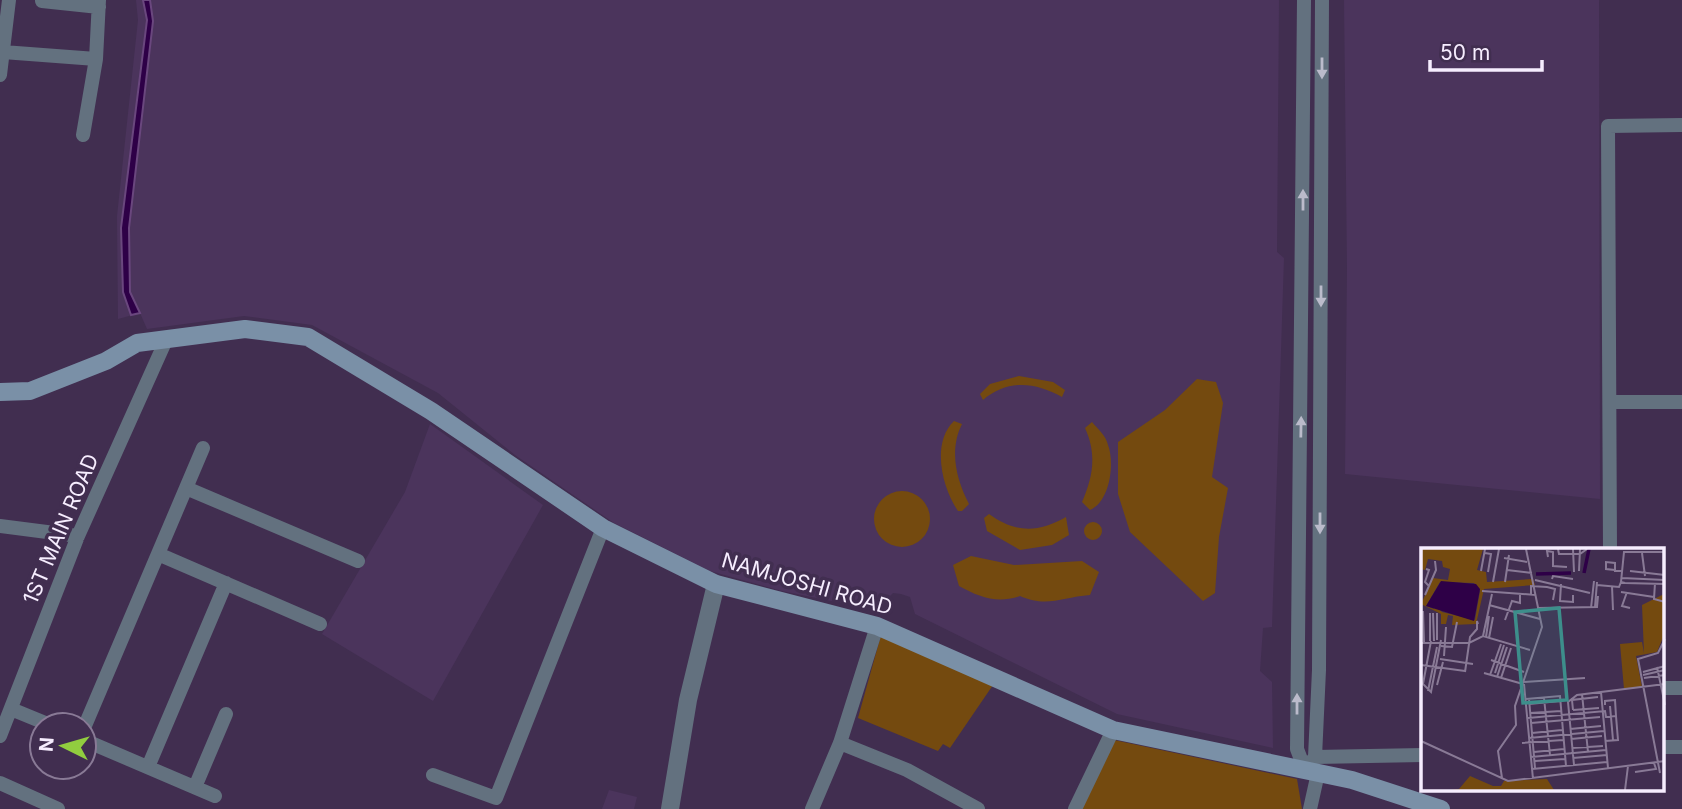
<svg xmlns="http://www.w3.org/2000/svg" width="1682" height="809" viewBox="0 0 1682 809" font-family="Inter,sans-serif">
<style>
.built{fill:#4b345c}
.green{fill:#744a0f}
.water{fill:#2e0047;stroke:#6a477e;stroke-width:2}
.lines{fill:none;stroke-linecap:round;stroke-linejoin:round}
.minor{stroke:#63717f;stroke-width:14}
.tertiary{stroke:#63717f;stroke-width:18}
.secondary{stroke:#7a90a7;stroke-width:18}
.oneway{fill:#bbbbcb}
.labels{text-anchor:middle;stroke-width:7;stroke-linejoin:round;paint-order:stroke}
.street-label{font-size:21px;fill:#f6edfe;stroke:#412e50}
.inset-river{fill:none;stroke:#2e0047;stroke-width:3.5}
.inset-road{fill:none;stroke:#897a96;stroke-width:2}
.view{fill:#3d8e8b;fill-opacity:0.15;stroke:#3d8e8b;stroke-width:3.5}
.inset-edge{fill:none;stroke:#f6edfe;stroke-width:3.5}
</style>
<rect width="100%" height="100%" fill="#412e50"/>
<path class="built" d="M 136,0 L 1279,0 L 1277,252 L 1284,258 L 1272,627 L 1263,628 L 1260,671 L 1272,682 L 1273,748 L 1117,714 L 915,614 L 910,597 L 901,594 L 893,593 L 876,610 L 782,591 L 710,571 L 614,523 L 515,455 L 438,393 L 312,325 L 244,316 L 147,329 L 140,313 L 118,319 L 117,216 L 138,20 Z
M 1344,0 L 1599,0 L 1600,499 L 1345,474 L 1347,268 Z
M 430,424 L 543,505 L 433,701 L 322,634 L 405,492 Z
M 609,790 L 637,797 L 634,809 L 602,809 Z"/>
<path class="green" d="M 1019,376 L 1053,382 L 1065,390 L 1062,397 C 1035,382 1008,379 983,400 L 980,394 L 990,384 Z
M 1197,379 L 1216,382 L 1223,403 L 1212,477 L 1228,488 L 1219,537 L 1215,593 L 1203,601 L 1130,532 L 1118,494 L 1118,442 L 1165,410 Z
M 954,421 L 962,424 C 949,450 956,479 969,504 L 962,511 L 958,511 C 942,488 931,443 954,421 Z
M 1092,422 C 1098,429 1106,436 1108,445 C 1115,463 1110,502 1090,510 L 1082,502 C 1093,477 1097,454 1085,428 Z
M874 519a28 28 0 1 1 56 0a28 28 0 1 1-56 0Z
M 989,514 C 1015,533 1038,533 1066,517 L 1069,535 L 1052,545 L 1020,550 L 987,531 L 984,518 Z
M1084 531a9 9 0 1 1 18 0a9 9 0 1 1-18 0Z
M 971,556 L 1014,565 L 1082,561 L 1099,572 L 1090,595 C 1062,597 1047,608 1020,596 C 997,604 979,597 959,586 L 953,565 Z
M 881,635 L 993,685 L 950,748 L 943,744 L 938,751 L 858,718 Z
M 1114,740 L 1297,779 L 1302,809 L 1079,809 Z"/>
<path class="water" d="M 143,0 L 150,0 L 153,21 L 129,228 L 130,292 L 140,313 L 131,315 L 123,292 L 121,228 L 147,20 Z"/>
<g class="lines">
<path class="minor" d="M 1304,0 L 1297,749 L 1305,770
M 42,1 L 99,7
M 3,52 L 96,59
M 0,75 L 9,0
M 83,135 L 96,59 L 99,0
M 1610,402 L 1682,402
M 186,488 L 358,561
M 0,526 L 78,536
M 1610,550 L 1608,126 L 1682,125
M 158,554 L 320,624
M 1663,688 L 1682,688
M 11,709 L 50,725
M 84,728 L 203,448
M 0,736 L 78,536 L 166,340
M 84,740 L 215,796
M 840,743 L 907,770 L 978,809
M 1663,747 L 1682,747
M 1315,757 L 1423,755
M 148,767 L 226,583
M 1305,770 L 1315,757 L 1319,670 L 1322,0
M 433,775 L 496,798 L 603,528
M 0,783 L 58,809
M 195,787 L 226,714
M 812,809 L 840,743 L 877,626
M 1075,809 L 1113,730
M 1310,809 L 1318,773"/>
<path class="tertiary" d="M 670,809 L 688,700 L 716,584"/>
<path class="secondary" d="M 0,392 L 30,391 L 106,361 L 137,343 L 245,329 L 308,337 L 431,411 L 603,528 L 716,584 L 877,626 L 1113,730 L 1352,780 L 1441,809"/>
</g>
<defs><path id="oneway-solid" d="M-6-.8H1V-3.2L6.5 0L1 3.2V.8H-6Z" transform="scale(1.75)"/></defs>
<g class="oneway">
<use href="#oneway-solid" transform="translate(1322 68) rotate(90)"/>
<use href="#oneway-solid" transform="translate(1303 200) rotate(-90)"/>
<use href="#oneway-solid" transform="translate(1321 296) rotate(90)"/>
<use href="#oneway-solid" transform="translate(1301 427) rotate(-89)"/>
<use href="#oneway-solid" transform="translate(1320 523) rotate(90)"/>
<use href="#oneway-solid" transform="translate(1297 704) rotate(-90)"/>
</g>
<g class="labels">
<g class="street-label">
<text transform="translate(61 529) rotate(-67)" y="7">1ST MAIN ROAD</text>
<text transform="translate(807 584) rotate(16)" y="7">NAMJOSHI ROAD</text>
</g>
</g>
<g transform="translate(1421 548)">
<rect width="243" height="243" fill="#412e50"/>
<path d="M 0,1 L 62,1 L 56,22 L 65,24 L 66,34 L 112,31 L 114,37 L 63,41 L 55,76 L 31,77 L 32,68 L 27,67 L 25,76 L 20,76 L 20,66 L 0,56 L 12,30 L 27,32 L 29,21 L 22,19 L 21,13 L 7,11 L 4,22 L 0,21 ZM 19,34 L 53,35 L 59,43 L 54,72 L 21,64 L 12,55 L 13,61 L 5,58 ZM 243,46 L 243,87 L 236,104 L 215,108 L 221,139 L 203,141 L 199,96 L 221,94 L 223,105 L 221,57 ZM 49,228 L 72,238 L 80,238 L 83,233 L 126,231 L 133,242 L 30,242 L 38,241 Z" fill="#744a0f" fill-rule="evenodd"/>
<path d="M 20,33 L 55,36 L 59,41 L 53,73 L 5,58 Z" fill="#2e0047"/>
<path class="inset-river" d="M 163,25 L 168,1M 115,26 L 150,25"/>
<path class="inset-road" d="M 137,1 L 138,6 L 159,6 L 166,1M 152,1 L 153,24M 64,5 L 70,6 L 67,24M 221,5 L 224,28M 127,9 L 126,3 L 132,4 L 132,18 L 146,19M 83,10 L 106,14M 5,21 L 8,22 L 4,34 L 8,38M 86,22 L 111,25M 194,22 L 185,21 L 185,14 L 194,15 L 194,23 L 202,23M 60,23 L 64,1M 158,23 L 159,1M 209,23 L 244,27M 201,30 L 244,32M 131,31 L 132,28 L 152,31M 114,32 L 169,45M 72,34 L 78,1M 84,34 L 88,7M 204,35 L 200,34 L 203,4 L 244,4M 204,35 L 244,36M 234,35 L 233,51 L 244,54M 140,36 L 139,53 L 152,54 L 152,47M 176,37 L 198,39 L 200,34M 191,38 L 192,62M 61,43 L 115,47M 200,44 L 233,49M 206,44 L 201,58 L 209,60M 4,47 L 15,22 L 14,13M 110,47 L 110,38 L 126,39 L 134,41 L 132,52M 68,57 L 119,71M 174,59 L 176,34M 116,60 L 176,59 L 177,48M 170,60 L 173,33M 2,63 L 3,94M 9,65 L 9,93M 12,65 L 13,93M 16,65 L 16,92M 84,72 L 91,53 L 99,55 L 99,47M 62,88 L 71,46M 65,89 L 68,68M 68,90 L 72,69M 10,93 L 2,136 L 10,144 L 20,92M 0,95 L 48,95 L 62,88 L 109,102M 20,98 L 31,99 L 36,74M 23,108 L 25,79M 19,111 L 52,116M 70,112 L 103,124M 0,117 L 44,123M 236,119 L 244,157M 44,124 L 49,89 L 56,81 L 56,73 L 57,76M 222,124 L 244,118M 63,125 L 102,136M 74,125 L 83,97M 69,127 L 80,96M 222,127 L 244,122M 76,129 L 86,99M 80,130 L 90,100M 223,130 L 244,127M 103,134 L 164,130M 103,136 L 112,231M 16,137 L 22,114M 7,143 L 16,99M 180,144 L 187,220M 161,146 L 167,204M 123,150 L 129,207M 105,151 L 139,148 L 145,218M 108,151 L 114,220M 108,156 L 139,153M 184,157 L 184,153 L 194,152 L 195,168M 189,158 L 192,192M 152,162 L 151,152 L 177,149M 152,162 L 178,160M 109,165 L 140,163M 107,170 L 184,163 L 185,169 L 195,168 L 197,192 L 184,193M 110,175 L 179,169M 149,181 L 180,178M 111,185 L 141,182M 108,190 L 183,183M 150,191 L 181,188M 0,193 L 87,233 L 244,213M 101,195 L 142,192M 151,200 L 182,198M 113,204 L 143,201M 110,209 L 185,202M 152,210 L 186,207M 114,213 L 144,211M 153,217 L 147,154 L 156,147 L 244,136M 111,221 L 186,214M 214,224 L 235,221 L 233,215M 239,225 L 217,111 L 237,105 L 244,91M 81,230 L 77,203 L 95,177 L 94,158 L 121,79 L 105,1M 204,242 L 207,218"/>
<path class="view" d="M 138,60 L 146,152 L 102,155 L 94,64 Z"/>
<rect width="243" height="243" class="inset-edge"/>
</g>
<g transform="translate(63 746) rotate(275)"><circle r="33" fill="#412e50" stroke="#897a96" stroke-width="2"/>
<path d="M0-5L12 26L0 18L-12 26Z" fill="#91cd3f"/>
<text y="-10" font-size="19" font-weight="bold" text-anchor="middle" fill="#f6edfe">N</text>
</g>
<path d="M1430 60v10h112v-10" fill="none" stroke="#f6edfe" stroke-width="3.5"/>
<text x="1440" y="60" font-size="21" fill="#f6edfe" stroke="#412e50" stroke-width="5" paint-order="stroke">50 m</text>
</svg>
